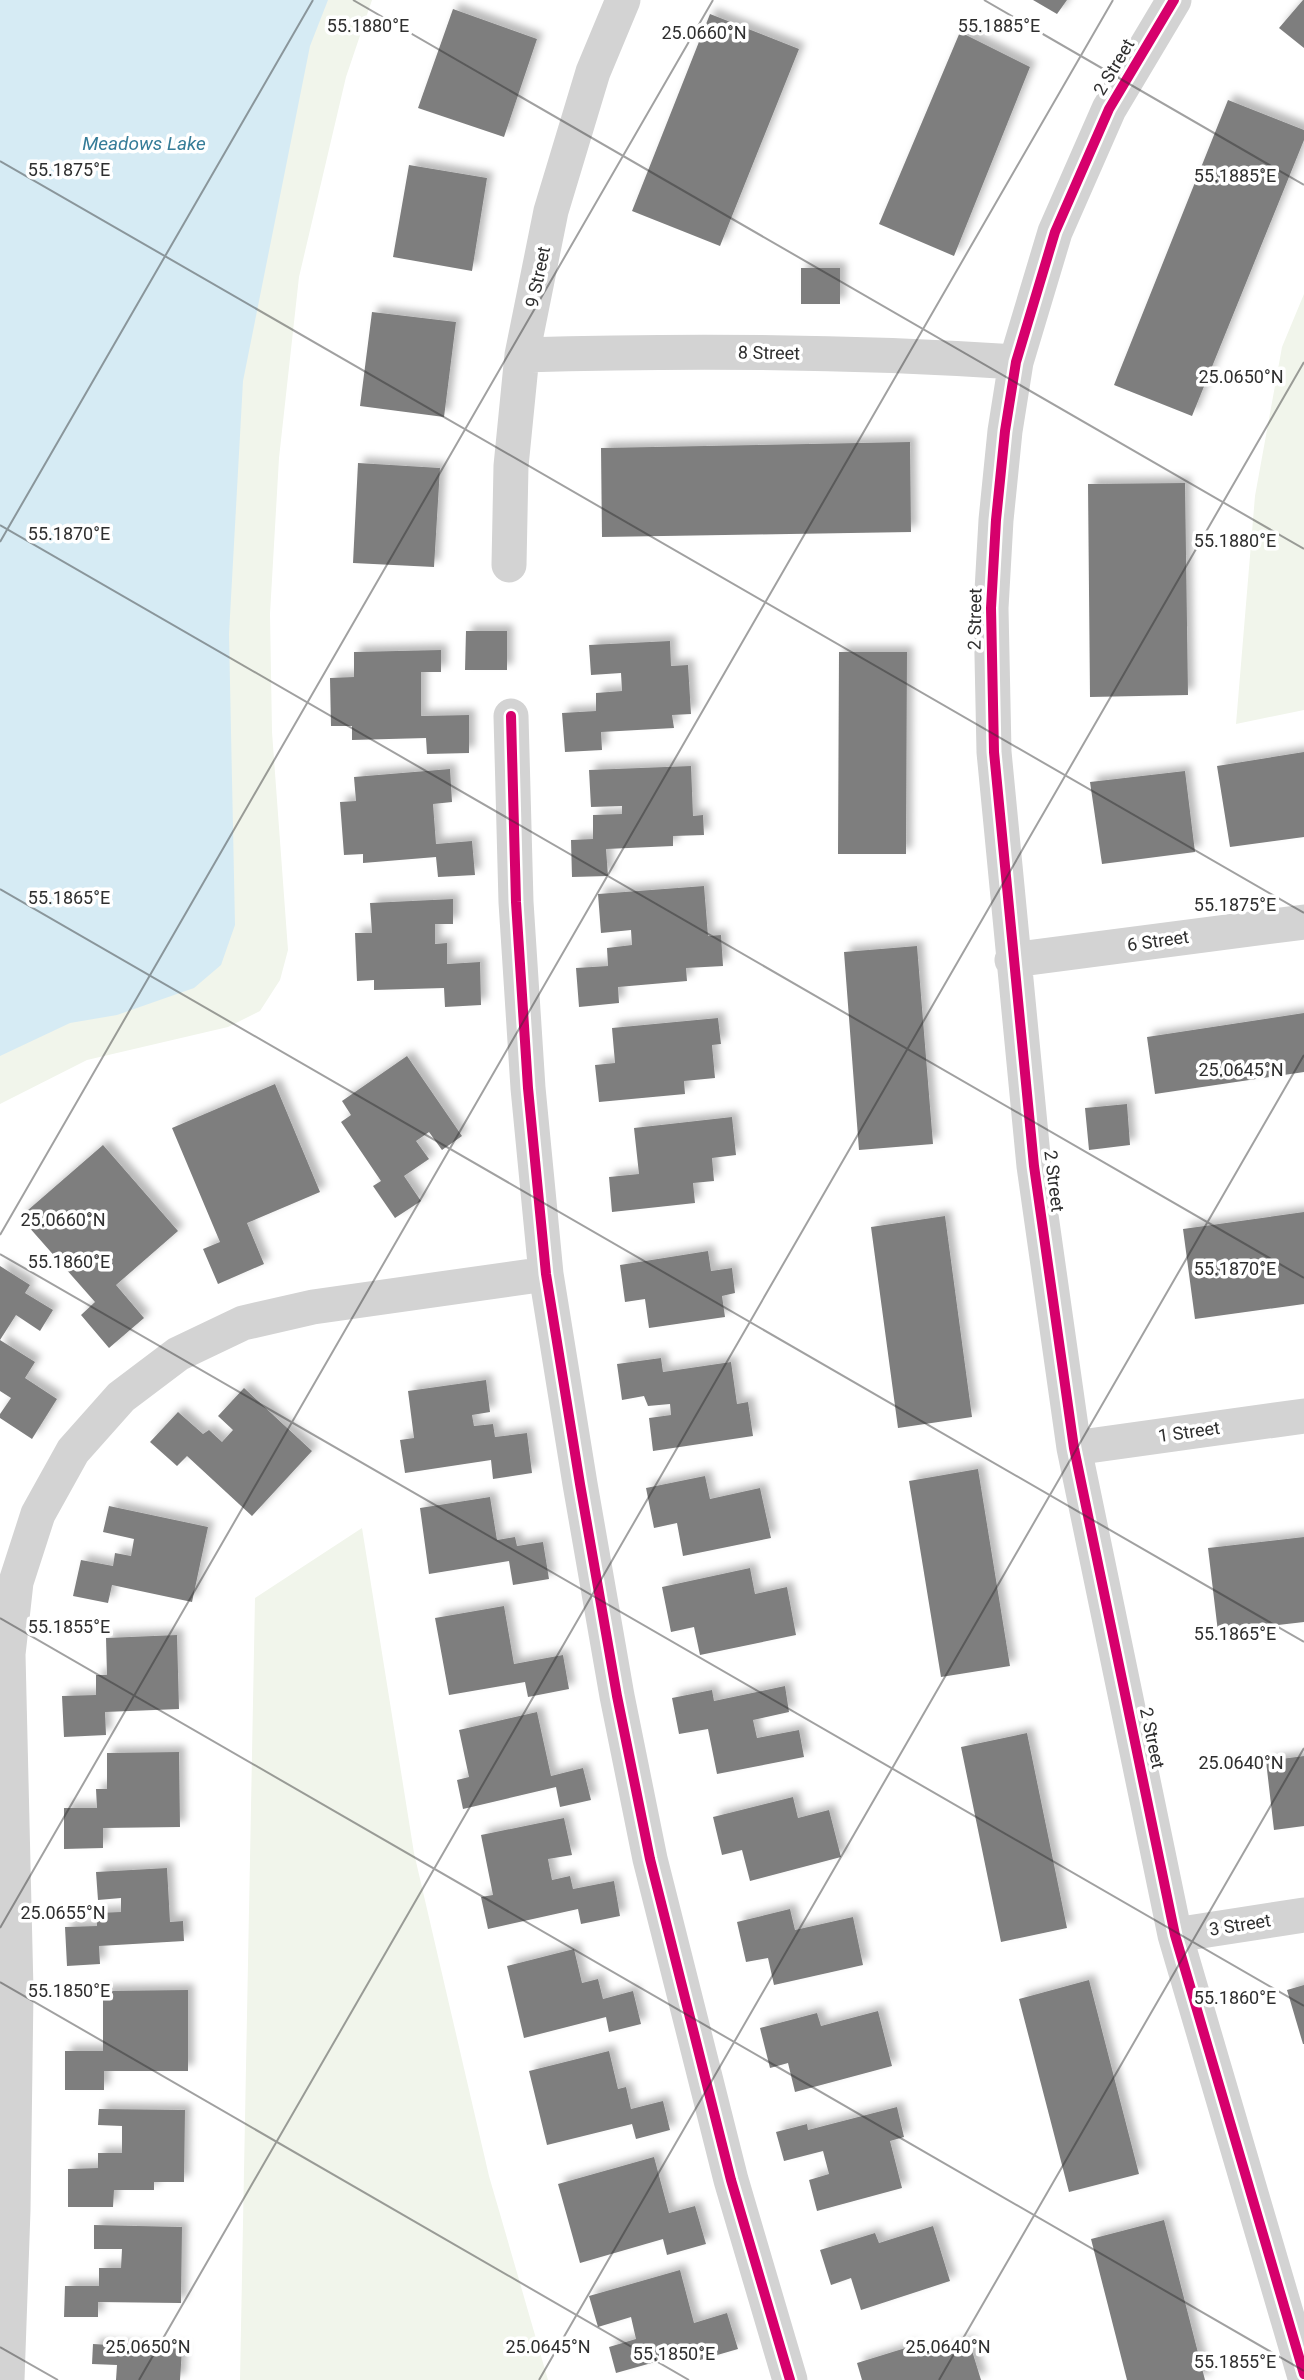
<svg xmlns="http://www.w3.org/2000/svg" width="1304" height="2380" viewBox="0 0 1304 2380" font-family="Roboto,sans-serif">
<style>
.green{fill:#f1f5eb}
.water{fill:#d6ebf4}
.building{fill:#7e7e7e;filter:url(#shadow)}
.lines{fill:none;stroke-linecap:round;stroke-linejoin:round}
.street{stroke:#d3d3d3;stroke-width:35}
.cycleway-casing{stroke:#fff;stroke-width:15}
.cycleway{stroke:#d6006c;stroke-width:10}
.ticks{fill:none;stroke:#2e2e2e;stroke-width:2;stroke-opacity:0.45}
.labels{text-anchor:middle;stroke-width:7;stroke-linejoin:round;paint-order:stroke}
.street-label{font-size:18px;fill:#2e2e2e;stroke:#fff}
.water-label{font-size:19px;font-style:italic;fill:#357c98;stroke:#fff}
.ticks-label{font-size:18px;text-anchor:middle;fill:#2e2e2e;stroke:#fff;stroke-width:7;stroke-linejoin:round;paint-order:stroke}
</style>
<defs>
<filter id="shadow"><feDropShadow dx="6" dy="-6" stdDeviation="3.5" flood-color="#0004"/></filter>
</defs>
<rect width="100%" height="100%" fill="#fff"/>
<path class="green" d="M 0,0 L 372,0 L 346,77 L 299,277 L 279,458 L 270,614 L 272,732 L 288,950 L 280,980 L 260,1011 L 228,1027 L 87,1060 L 0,1104 Z
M 1304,294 L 1304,710 L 1236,724 L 1255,496 L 1282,347 Z
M 362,1528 L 414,1853 L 489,2176 L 548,2380 L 240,2380 L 255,1598 Z"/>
<path class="water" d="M 0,0 L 328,0 L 310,46 L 243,381 L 229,634 L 235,925 L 221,965 L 194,988 L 117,1015 L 70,1023 L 0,1056 Z"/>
<path class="building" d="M 1033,0 L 1067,0 L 1057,14 Z
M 1303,0 L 1304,0 L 1304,48 L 1279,28 Z
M 453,9 L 537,39 L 504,137 L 418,108 Z
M 710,14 L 799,49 L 720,246 L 632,211 Z
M 960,32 L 1030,67 L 954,256 L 879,224 Z
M 1228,100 L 1304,130 L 1304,140 L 1192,416 L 1114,385 Z
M 409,165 L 487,178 L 472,271 L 393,257 Z
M 801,268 L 840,268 L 840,304 L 801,304 Z
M 372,312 L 456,322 L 444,417 L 360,406 Z
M 910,442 L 911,532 L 602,537 L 601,448 Z
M 358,463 L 440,468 L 434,567 L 353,563 Z
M 1185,483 L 1188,695 L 1090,697 L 1088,484 Z
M 466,631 L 507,631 L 507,670 L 465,670 Z
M 670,641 L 671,666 L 688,665 L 691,714 L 672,715 L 674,728 L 601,732 L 602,750 L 565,752 L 562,713 L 596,711 L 596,693 L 622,691 L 621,673 L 591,675 L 589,645 Z
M 441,650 L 441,672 L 421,672 L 421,716 L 469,715 L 469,753 L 427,754 L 426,738 L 352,740 L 352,726 L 331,726 L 330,678 L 354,677 L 354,652 Z
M 839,652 L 907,652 L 906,854 L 838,854 Z
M 1304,752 L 1304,837 L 1230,847 L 1217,766 Z
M 691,766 L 693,816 L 703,815 L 704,835 L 673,836 L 673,846 L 606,849 L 608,876 L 572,877 L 571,840 L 593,839 L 593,815 L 622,814 L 622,806 L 591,807 L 589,770 Z
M 450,769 L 452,802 L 433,804 L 436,844 L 472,841 L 475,875 L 438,877 L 436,857 L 363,863 L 363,854 L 344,855 L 340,802 L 356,801 L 354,777 Z
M 1185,771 L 1195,852 L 1102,864 L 1090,782 Z
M 704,886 L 708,936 L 721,935 L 723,966 L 686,968 L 687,981 L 618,987 L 619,1003 L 579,1007 L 576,968 L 608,966 L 607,948 L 632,945 L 631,930 L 601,933 L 598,894 Z
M 453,899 L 453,924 L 435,924 L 435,944 L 447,943 L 447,964 L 480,962 L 481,1005 L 445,1007 L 444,988 L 374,990 L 374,980 L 357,981 L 355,933 L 372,933 L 370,903 Z
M 917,946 L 933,1144 L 859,1150 L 844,952 Z
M 1304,1013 L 1304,1072 L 1155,1094 L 1147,1037 Z
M 718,1018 L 721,1044 L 712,1045 L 715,1078 L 684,1081 L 685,1094 L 599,1102 L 595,1065 L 615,1063 L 612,1028 Z
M 407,1056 L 462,1136 L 442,1150 L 429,1132 L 416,1141 L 429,1159 L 404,1176 L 421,1201 L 395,1218 L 373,1186 L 381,1181 L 341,1122 L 351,1115 L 342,1101 Z
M 275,1084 L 320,1192 L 247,1223 L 264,1264 L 218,1284 L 203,1249 L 220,1242 L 172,1128 Z
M 1127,1104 L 1130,1145 L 1089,1150 L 1085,1108 Z
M 732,1117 L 736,1155 L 712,1158 L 714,1181 L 693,1183 L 695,1203 L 612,1212 L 609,1177 L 639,1174 L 634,1128 Z
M 103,1145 L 178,1231 L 116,1285 L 144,1318 L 109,1348 L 81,1315 L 95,1302 L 20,1217 Z
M 1304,1212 L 1304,1304 L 1195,1319 L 1183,1229 Z
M 945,1216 L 972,1417 L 898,1428 L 871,1227 Z
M 708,1251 L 711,1271 L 732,1268 L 735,1293 L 722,1296 L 725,1317 L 649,1328 L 645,1299 L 625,1302 L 620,1265 Z
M 0,1266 L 30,1285 L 25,1293 L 53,1310 L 40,1331 L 16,1315 L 0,1340 L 35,1362 L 25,1378 L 57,1399 L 32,1439 L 0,1418 L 0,1414 L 11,1398 L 0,1391 Z
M 661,1358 L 663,1372 L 731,1362 L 737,1404 L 748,1402 L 753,1436 L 653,1451 L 649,1418 L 671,1415 L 670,1404 L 648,1406 L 644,1396 L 622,1400 L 617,1364 Z
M 486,1380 L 490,1412 L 472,1415 L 474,1426 L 493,1424 L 495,1437 L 527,1433 L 532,1473 L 493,1479 L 491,1460 L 405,1473 L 400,1440 L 414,1438 L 408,1391 Z
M 244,1388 L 312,1451 L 252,1516 L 187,1456 L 177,1466 L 150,1442 L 178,1412 L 203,1434 L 209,1430 L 222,1442 L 233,1430 L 218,1416 Z
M 978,1469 L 1010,1666 L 941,1677 L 909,1481 Z
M 705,1476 L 710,1499 L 760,1488 L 771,1538 L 683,1556 L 677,1523 L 654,1528 L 646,1488 Z
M 490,1497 L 497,1540 L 515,1537 L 517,1546 L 543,1542 L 549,1579 L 513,1585 L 509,1561 L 429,1574 L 420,1508 Z
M 109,1506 L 208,1527 L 192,1602 L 112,1585 L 108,1603 L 73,1596 L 81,1560 L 113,1566 L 115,1553 L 131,1556 L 134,1539 L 103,1532 Z
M 1304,1537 L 1304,1622 L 1218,1632 L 1208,1548 Z
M 750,1568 L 755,1594 L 787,1587 L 796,1635 L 700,1655 L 694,1627 L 671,1632 L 662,1587 Z
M 504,1606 L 514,1664 L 563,1655 L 569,1689 L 528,1697 L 525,1682 L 449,1695 L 435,1618 Z
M 177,1635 L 179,1709 L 105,1712 L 106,1735 L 64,1737 L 62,1696 L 96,1695 L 96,1675 L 107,1675 L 106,1638 Z
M 785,1686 L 789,1712 L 753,1720 L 757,1738 L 799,1730 L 804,1757 L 717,1774 L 708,1729 L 679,1734 L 672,1698 L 712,1690 L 714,1701 Z
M 537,1712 L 551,1776 L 583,1768 L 591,1800 L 560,1807 L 556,1787 L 463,1809 L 457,1780 L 469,1777 L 459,1730 Z
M 1027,1733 L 1067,1928 L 1001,1942 L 961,1747 Z
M 179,1752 L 180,1827 L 103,1828 L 103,1848 L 64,1849 L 64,1808 L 97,1808 L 96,1789 L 107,1789 L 107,1753 Z
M 1304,1756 L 1304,1826 L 1274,1830 L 1266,1761 Z
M 793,1797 L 798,1818 L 829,1810 L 841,1857 L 750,1881 L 742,1850 L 722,1855 L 713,1817 Z
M 564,1818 L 572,1855 L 548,1859 L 552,1880 L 570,1876 L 573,1889 L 614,1881 L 620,1916 L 581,1924 L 578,1909 L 488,1929 L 481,1897 L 493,1895 L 481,1835 Z
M 167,1868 L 170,1922 L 183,1921 L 184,1941 L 99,1946 L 100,1964 L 67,1966 L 65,1927 L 97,1926 L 96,1913 L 121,1912 L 121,1898 L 98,1900 L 96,1872 Z
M 790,1909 L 795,1930 L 853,1917 L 863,1965 L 774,1985 L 768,1958 L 746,1962 L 737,1922 Z
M 574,1949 L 582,1983 L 598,1979 L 603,1999 L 633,1991 L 641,2024 L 609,2032 L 606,2017 L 524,2038 L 507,1966 Z
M 1089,1980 L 1139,2174 L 1069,2192 L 1019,1999 Z
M 1304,1985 L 1304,2044 L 1303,2044 L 1287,1990 Z
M 188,1990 L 188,2071 L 104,2071 L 104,2090 L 65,2090 L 65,2051 L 103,2051 L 103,1991 Z
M 878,2011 L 892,2066 L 795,2092 L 788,2063 L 770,2068 L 760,2028 L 817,2013 L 821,2026 Z
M 609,2051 L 618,2089 L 626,2087 L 631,2109 L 663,2101 L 670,2130 L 636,2139 L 632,2124 L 547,2145 L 529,2071 Z
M 897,2107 L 904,2137 L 890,2141 L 902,2188 L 817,2211 L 809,2180 L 829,2174 L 823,2151 L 784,2161 L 776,2132 L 807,2124 L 808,2130 Z
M 99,2109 L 185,2110 L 184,2182 L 154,2182 L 154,2190 L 114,2190 L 113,2207 L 68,2207 L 68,2169 L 98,2168 L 98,2153 L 122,2153 L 122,2126 L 98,2125 Z
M 654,2157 L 669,2213 L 695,2206 L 706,2244 L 667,2255 L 663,2239 L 580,2263 L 558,2184 Z
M 1164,2220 L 1205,2380 L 1127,2380 L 1091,2239 Z
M 94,2225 L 182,2227 L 181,2303 L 98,2302 L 98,2317 L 64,2317 L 65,2286 L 99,2286 L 99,2268 L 121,2268 L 122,2249 L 94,2249 Z
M 933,2226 L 950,2281 L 861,2310 L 851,2278 L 831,2285 L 820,2250 L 875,2233 L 879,2243 Z
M 680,2270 L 694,2323 L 727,2313 L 738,2349 L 700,2360 L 694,2351 L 616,2373 L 609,2347 L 636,2339 L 631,2317 L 598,2327 L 589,2296 Z
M 969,2341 L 981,2380 L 862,2380 L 857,2363 L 912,2346 L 916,2357 Z
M 93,2344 L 182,2349 L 180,2380 L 116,2380 L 117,2365 L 92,2364 Z"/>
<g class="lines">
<path class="street" d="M 1174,0 L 1109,109 L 1055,232 L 1016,362 L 1005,431 L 996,520 L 991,608 L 994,752 L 1034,1166 L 1074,1448 L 1175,1935 L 1304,2374
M 522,355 C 687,350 852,351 1016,362
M 509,565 L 511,466 L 522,355 L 551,211 L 593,72 L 623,0
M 511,716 L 516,902 L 528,1088 L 546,1274 L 580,1484 L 617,1696 L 650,1859 L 731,2180 L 790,2380
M 1012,960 L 1304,922
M 1074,1448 L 1304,1416
M 1175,1935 L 1304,1915
M 7,2380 L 13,2210 L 16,1991 L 8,1654 L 16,1582 L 38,1514 L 73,1451 L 121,1397 L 178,1354 L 243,1323 L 313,1307 L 546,1274"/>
<g class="cycleway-casing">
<path id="cycleway" d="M 1174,0 L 1109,109 L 1055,232 L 1016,362 L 1005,431 L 996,520 L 991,608 L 994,752 L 1034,1166 L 1074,1448 L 1175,1935 L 1304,2374
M 511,716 L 516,902 L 528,1088 L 546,1274 L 580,1484 L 617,1696 L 650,1859 L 731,2180 L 790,2380"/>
</g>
<use href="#cycleway" class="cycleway"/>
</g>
<path class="ticks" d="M 353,0 L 1304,549M 984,0 L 1304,185M 0,161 L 1304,913M 0,525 L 1304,1278M 0,542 L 313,0M 0,889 L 1304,1642M 0,1235 L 713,0M 0,1254 L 1304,2006M 0,1618 L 1304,2371M 0,1928 L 1113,0M 0,1982 L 689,2380M 0,2347 L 58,2380M 139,2380 L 1304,362M 539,2380 L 1304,1055M 939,2380 L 1304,1748"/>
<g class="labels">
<g class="street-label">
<text transform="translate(1114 67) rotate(-59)" y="6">2 Street</text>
<text transform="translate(538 277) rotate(-78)" y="6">9 Street</text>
<text transform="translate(769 353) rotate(1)" y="6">8 Street</text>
<text transform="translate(975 619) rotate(-89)" y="6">2 Street</text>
<text transform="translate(1158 941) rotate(-8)" y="6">6 Street</text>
<text transform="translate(1054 1181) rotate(83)" y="6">2 Street</text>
<text transform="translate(1189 1432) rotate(-8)" y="6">1 Street</text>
<text transform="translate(1152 1738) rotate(78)" y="6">2 Street</text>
<text transform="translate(1240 1925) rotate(-9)" y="6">3 Street</text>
</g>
<g class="water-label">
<text x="144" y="150">Meadows Lake</text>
</g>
</g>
<g class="ticks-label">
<text x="368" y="32">55.1880°E</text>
<text x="999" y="32">55.1885°E</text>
<text x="704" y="39">25.0660°N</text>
<text x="69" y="176">55.1875°E</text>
<text x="1235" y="182">55.1885°E</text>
<text x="1241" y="383">25.0650°N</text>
<text x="69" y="540">55.1870°E</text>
<text x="1235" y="547">55.1880°E</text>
<text x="69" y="904">55.1865°E</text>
<text x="1235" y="911">55.1875°E</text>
<text x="1241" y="1076">25.0645°N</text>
<text x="63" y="1226">25.0660°N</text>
<text x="69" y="1268">55.1860°E</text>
<text x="1235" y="1275">55.1870°E</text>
<text x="69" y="1633">55.1855°E</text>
<text x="1235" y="1640">55.1865°E</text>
<text x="1241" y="1769">25.0640°N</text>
<text x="63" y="1919">25.0655°N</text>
<text x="69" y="1997">55.1850°E</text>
<text x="1235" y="2004">55.1860°E</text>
<text x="148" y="2353">25.0650°N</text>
<text x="548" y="2353">25.0645°N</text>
<text x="948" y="2353">25.0640°N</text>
<text x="674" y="2360">55.1850°E</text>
<text x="1235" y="2368">55.1855°E</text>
</g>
</svg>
